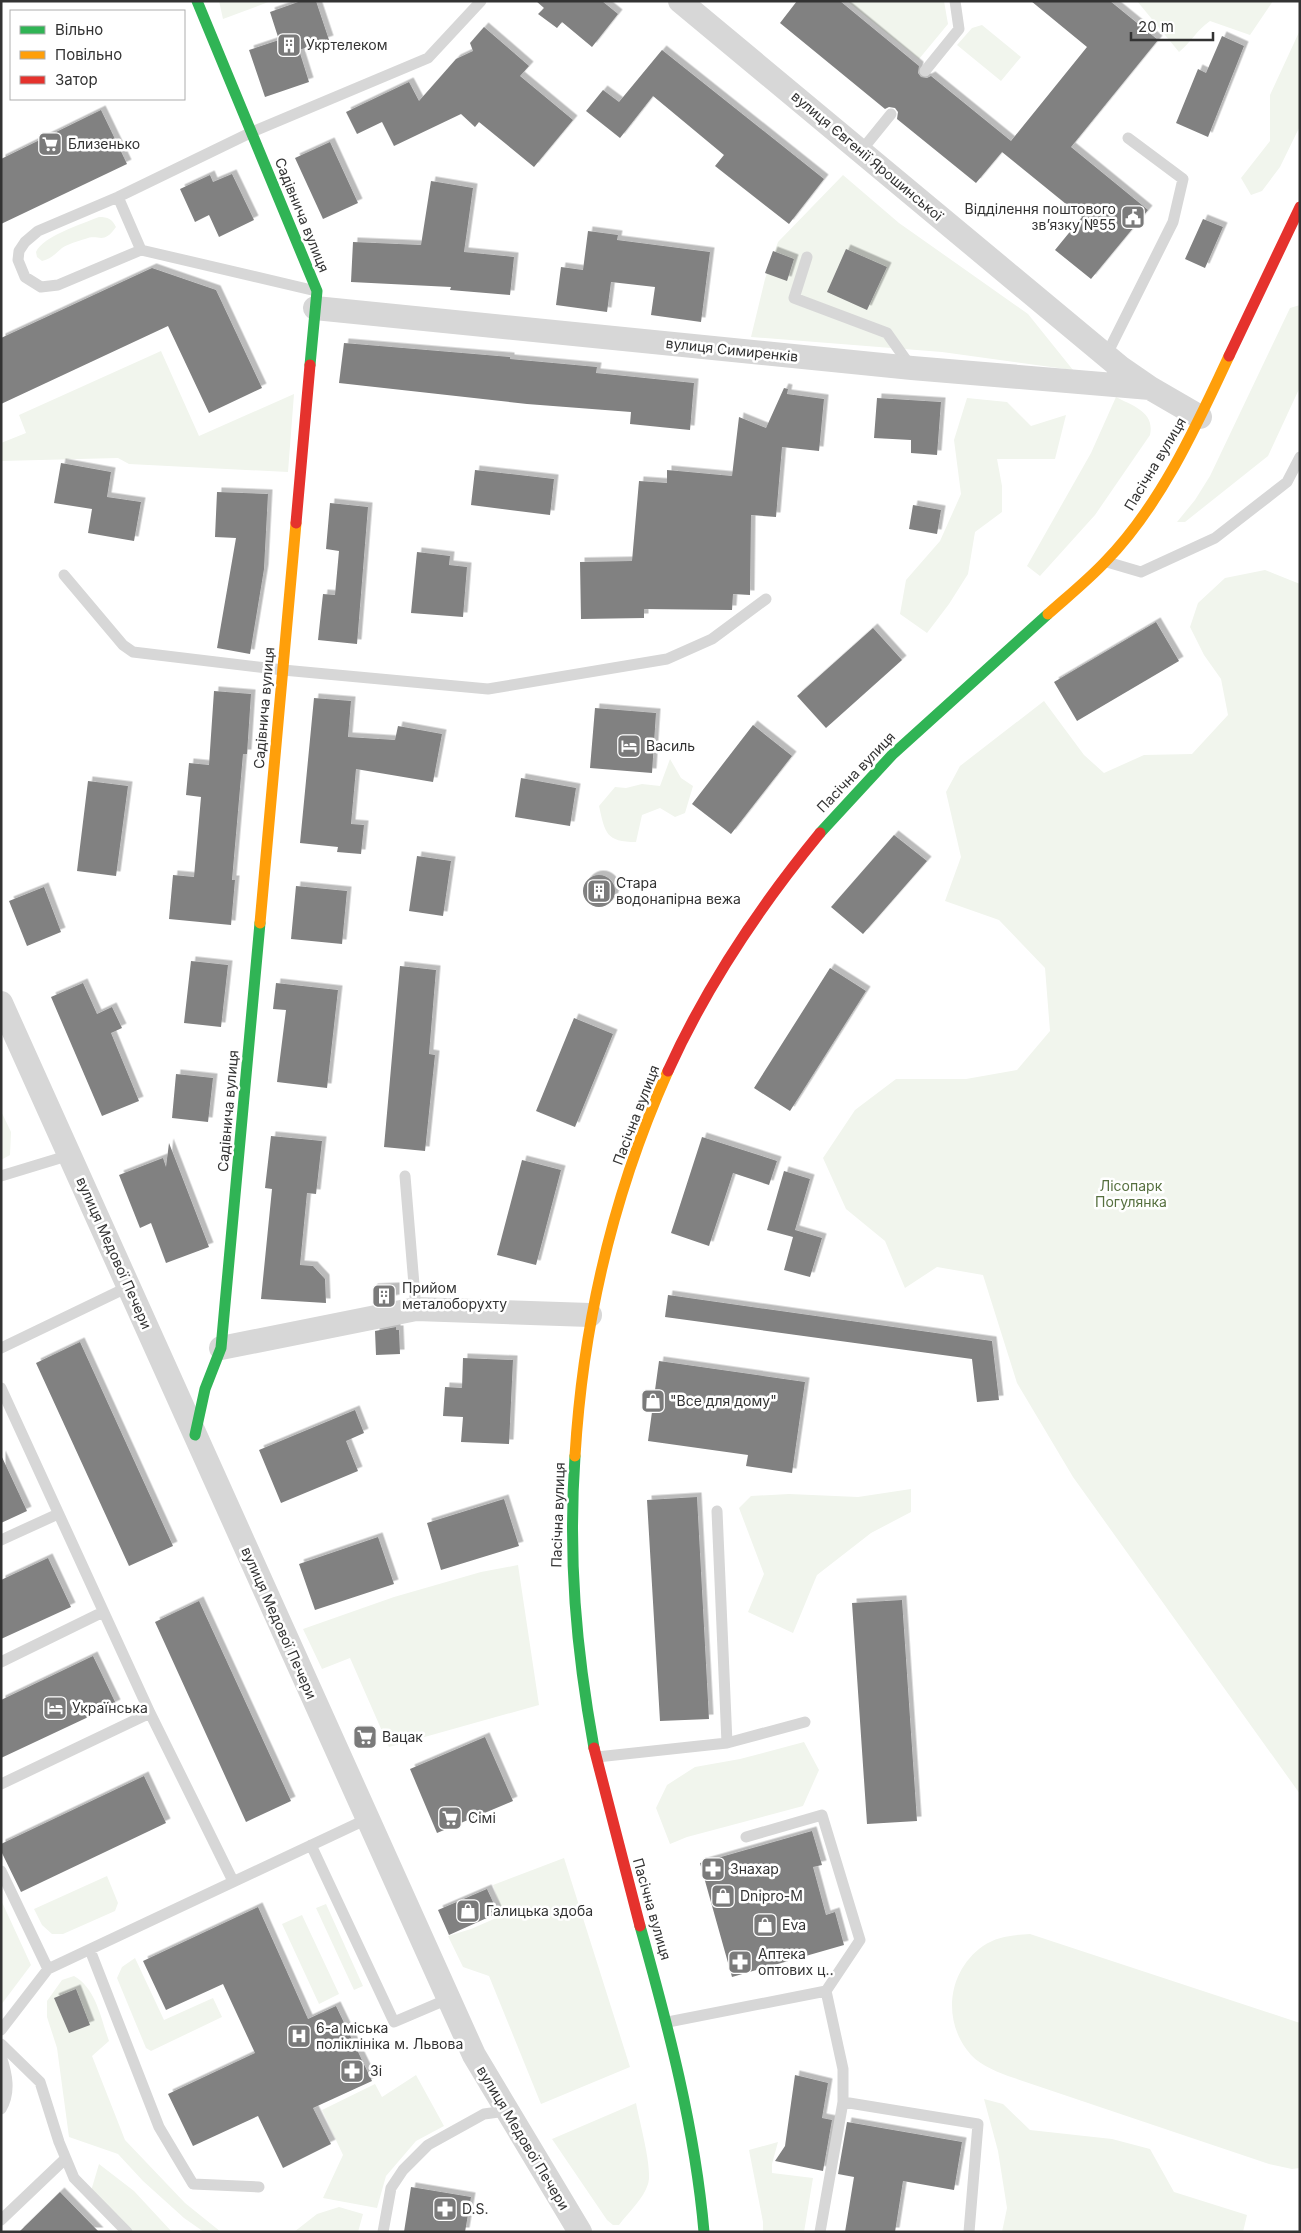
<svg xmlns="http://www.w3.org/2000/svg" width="1301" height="2233" viewBox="0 0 1301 2233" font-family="Inter,sans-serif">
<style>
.green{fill:#f1f5ed}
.building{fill:#818181;filter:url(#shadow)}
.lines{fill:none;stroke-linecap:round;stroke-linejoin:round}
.lane{stroke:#d7d7d7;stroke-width:11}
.street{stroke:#d7d7d7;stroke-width:24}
.fast{stroke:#30b455;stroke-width:11}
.slow{stroke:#ff9f0a;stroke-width:11}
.jam{stroke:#e5322d;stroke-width:11}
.labels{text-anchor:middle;stroke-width:5;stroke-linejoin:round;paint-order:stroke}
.poi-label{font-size:14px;fill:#333;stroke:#fff;text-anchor:start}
.street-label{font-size:14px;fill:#333;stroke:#fff}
.park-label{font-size:14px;fill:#56703f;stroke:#fff}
</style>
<defs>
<filter id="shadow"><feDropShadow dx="4.5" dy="-4.5" stdDeviation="0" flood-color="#0004"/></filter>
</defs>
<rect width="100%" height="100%" fill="#fff"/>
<path class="green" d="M 219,1 L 271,1 L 223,19 Z
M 847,1 L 944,1 L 948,24 L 919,59 Z
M 1137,1 L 1273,1 L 1250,35 L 1210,21 C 1196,31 1192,41 1179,52 Z
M 982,25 L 1021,57 L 1001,81 L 957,45 L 972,28 Z
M 1300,30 L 1300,126 L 1280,167 L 1262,191 L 1251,195 L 1241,178 L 1270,141 L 1270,95 Z
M 843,175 L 899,223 L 1028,314 L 1073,370 L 942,352 L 751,337 L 765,279 L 778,242 Z
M 99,217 C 108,217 112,219 116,227 C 103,246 99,233 85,239 C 78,241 68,244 62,248 C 55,254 51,259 42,261 L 37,257 L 36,252 C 43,236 82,224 99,217 Z
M 1300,305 L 1300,387 L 1268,456 L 1185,522 L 1177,522 L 1195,500 L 1210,476 L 1290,308 Z
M 161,351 L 199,436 L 294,394 L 288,472 L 129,464 L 118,458 L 1,461 L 1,443 L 26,433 L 19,415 Z
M 1116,397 C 1133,406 1155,412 1150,435 L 1095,515 L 1040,576 L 1027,566 L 1091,453 Z
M 967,398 L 1007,402 L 1031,426 L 1066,415 L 1055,459 L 997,459 L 1002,486 L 1002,512 L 975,532 L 968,574 L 949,604 L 927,633 L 900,614 L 906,580 L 940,541 L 961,494 L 954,440 Z
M 1265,570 L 1300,584 L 1300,1794 L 1073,1477 L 1017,1383 L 983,1275 L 937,1267 L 905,1288 L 885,1241 L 846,1209 L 823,1158 L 855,1110 L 896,1079 L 966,1079 L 1017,1070 L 1050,1031 L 1045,968 L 999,920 L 945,901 L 961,857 L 946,792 L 960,766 L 1044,701 L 1084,755 L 1104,773 L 1144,755 L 1192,754 L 1228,715 L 1221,679 L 1204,655 L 1190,627 L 1198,603 L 1225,578 Z
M 670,759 L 681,778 L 693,786 L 685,813 L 675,817 L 660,808 L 642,815 L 636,842 C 606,842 605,833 599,806 L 615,787 L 626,788 L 642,784 L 660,786 Z
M 1,1111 L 11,1132 L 10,1155 L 1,1160 Z
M 911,1489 L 911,1512 L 871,1533 L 817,1575 L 793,1633 L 748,1612 L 764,1574 L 739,1508 L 751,1496 L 789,1494 L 858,1497 Z
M 518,1565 L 539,1705 L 389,1747 L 350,1658 L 322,1669 L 303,1629 L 394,1597 L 481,1572 Z
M 804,1742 L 819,1770 L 803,1806 L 687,1837 L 670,1844 L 656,1808 L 667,1785 L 695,1767 L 740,1759 Z
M 564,1858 L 630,2067 L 541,2104 L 489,1976 L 463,1967 L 448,1936 L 471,1929 L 503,1915 L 493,1885 Z
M 107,1876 L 118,1903 L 115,1911 L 63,1934 L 52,1934 L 42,1925 L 34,1909 Z
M 1,1900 L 31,1965 L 1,2005 Z
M 326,1904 L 363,1986 L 354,1990 L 316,1908 Z
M 302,1915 L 339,1994 L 319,2004 L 282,1924 Z
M 1030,1934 L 1300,2023 L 1300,2168 L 1292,2169 L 1269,2164 L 1008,2076 C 993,2070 977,2064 967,2050 C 942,2017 949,1970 983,1946 C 997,1936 1014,1935 1030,1934 Z
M 135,1958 L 164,2020 L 213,1998 L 222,2017 L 151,2051 L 146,2048 L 117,1978 L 122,1967 Z
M 74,1976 C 96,1988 101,2019 109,2041 L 92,2056 L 125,2140 L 185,2203 L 221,2232 L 204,2232 L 184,2218 L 143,2181 L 118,2154 L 69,2137 L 57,2048 L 47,2017 L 47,2001 L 62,1980 Z
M 416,2075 L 444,2126 L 416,2141 L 386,2176 L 377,2208 L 323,2198 L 343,2155 L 322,2110 L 375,2084 L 382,2097 Z
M 984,2099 L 1003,2104 L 1030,2130 L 1112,2139 L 1150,2149 L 1174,2192 L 1247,2215 L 1243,2232 L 1002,2232 L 1007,2208 L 998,2151 Z
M 636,2103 C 639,2120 653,2169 648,2184 C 644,2198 628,2213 619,2225 L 613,2225 L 607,2220 L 552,2139 Z
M 778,2142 L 772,2164 L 772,2173 L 813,2178 L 804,2232 L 763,2232 L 763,2222 L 749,2150 Z
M 99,2164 L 134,2191 L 172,2232 L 132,2232 L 91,2191 Z
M 339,2207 L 363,2214 L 358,2232 L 294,2232 L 317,2214 Z"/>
<path class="building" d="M 301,1 L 316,1 L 329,40 L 299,50 L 309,82 L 265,97 L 249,50 L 279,40 L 270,12 Z
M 536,1 L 602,1 L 618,14 L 592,47 L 562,22 L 557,28 L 538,14 L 544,8 Z
M 797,1 L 840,1 L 919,66 L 918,73 L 921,77 L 927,78 L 931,76 L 1011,141 L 1087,47 L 1031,1 L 1110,1 L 1158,40 L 1071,147 L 1148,210 L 1091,279 L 1055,250 L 1082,217 L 1002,152 L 976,183 L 897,119 L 898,112 L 895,108 L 889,107 L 885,109 L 780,23 Z
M 484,27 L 529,66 L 520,76 L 573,120 L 534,167 L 479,122 L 475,127 L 461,114 L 394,146 L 382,122 L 357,134 L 346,112 L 409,82 L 419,101 L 456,59 L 473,51 L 470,43 Z
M 1222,36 L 1244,46 L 1208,137 L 1176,123 L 1198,69 L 1206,73 Z
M 662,50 L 824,179 L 789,224 L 715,166 L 724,155 L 653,96 L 620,138 L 586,111 L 603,90 L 619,102 Z
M 101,110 L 127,164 L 1,224 L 1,159 Z
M 330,142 L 358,203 L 323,219 L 295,158 Z
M 232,174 L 254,220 L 219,237 L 209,215 L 195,222 L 180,189 L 210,175 L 213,182 Z
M 431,181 L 473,188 L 464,252 L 514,257 L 510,295 L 450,290 L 451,287 L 351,282 L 353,242 L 421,245 Z
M 1203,219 L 1223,227 L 1205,268 L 1185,259 Z
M 588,231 L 618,235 L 617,240 L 710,252 L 701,322 L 651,315 L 655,287 L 611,282 L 607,312 L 556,305 L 561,267 L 583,270 Z
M 846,249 L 887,267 L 867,310 L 827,292 Z
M 773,251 L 794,259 L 787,281 L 765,273 Z
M 152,268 L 216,290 L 262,388 L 209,413 L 168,326 L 1,404 L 1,338 Z
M 344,343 L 510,357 L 510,359 L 597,367 L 596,373 L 694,383 L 690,430 L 630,424 L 631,412 L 527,404 L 339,383 Z
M 784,388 L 788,389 L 787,394 L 824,399 L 819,451 L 782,447 L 776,517 L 751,515 L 750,595 L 733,594 L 732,610 L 644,609 L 644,618 L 581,619 L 580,562 L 632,561 L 639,481 L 667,483 L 667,470 L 732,476 L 739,417 L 766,428 Z
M 877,398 L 941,402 L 937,455 L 911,453 L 911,440 L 874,438 Z
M 61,463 L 111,472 L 107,497 L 141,502 L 134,541 L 88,533 L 92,509 L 54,503 Z
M 475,470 L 554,479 L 550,515 L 471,505 Z
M 217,492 L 268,494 L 264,569 L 250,654 L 217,648 L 236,538 L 215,537 Z
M 330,503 L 368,507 L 357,644 L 318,640 L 323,594 L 335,595 L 339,551 L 326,549 Z
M 913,505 L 941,510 L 937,534 L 909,529 Z
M 417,552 L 450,556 L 449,565 L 467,567 L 463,617 L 411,613 Z
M 1156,622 L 1179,661 L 1077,721 L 1054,682 Z
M 873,628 L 902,660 L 826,728 L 797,696 Z
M 214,691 L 251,694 L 247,754 L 243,754 L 232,880 L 235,880 L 231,925 L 169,919 L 173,875 L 194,877 L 201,797 L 186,795 L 189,763 L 209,765 Z
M 314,698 L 351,701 L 348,737 L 395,740 L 398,726 L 442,734 L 433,782 L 356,769 L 351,824 L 364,825 L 361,854 L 337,852 L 338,847 L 300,843 Z
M 595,708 L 656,713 L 652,773 L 590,768 Z
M 753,725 L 792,756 L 731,834 L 692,804 Z
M 521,778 L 576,788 L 570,826 L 515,817 Z
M 88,781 L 128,786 L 116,876 L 77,871 Z
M 894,835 L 927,861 L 863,934 L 831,907 Z
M 417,856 L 451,861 L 443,916 L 409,911 Z
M583 891a16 16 0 1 1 32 0a16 16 0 1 1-32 0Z
M 296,886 L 347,891 L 342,944 L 291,939 Z
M 44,887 L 61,932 L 27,946 L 9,901 Z
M 191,961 L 228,965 L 221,1027 L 184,1023 Z
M 400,966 L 436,970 L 429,1054 L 435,1055 L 425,1151 L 384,1147 Z
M 830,968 L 866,991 L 790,1111 L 754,1088 Z
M 83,983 L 97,1014 L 112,1007 L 122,1028 L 111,1033 L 139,1101 L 102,1116 L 51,997 Z
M 276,983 L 338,990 L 327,1088 L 277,1082 L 286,1010 L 273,1009 Z
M 574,1018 L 613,1034 L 575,1127 L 536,1111 Z
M 176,1074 L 213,1078 L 208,1122 L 172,1118 Z
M 271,1136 L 322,1141 L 316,1194 L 307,1193 L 300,1265 L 313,1266 L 325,1279 L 326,1303 L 261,1299 L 272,1189 L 265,1188 Z
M 702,1137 L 777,1161 L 769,1185 L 733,1173 L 709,1246 L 671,1233 Z
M 169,1143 L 209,1247 L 166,1263 L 151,1223 L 140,1228 L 119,1175 L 163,1158 L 166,1167 Z
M 522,1160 L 561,1170 L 536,1265 L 497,1255 Z
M 784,1171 L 810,1179 L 795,1230 L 822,1238 L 810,1277 L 784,1270 L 793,1237 L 767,1230 Z
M 395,1287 L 395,1299 L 374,1303 L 373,1288 Z
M 668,1295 L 992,1341 L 999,1400 L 977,1402 L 972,1359 L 665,1317 Z
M 396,1327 L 396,1330 L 399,1330 L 400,1354 L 376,1355 L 375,1331 Z
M 80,1342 L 173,1546 L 129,1566 L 36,1363 Z
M 463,1358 L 513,1360 L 509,1444 L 461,1442 L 463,1417 L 443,1416 L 445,1387 L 462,1388 Z
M 659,1361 L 805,1382 L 792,1473 L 746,1466 L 748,1455 L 648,1441 Z
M 355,1410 L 364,1433 L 346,1441 L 358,1471 L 281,1503 L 259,1450 Z
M 1,1455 L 27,1511 L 1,1523 Z
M 697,1497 L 709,1719 L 660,1721 L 647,1500 Z
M 504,1499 L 519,1546 L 441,1570 L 427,1523 Z
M 378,1537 L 394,1584 L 315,1610 L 299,1564 Z
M 48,1558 L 71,1607 L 1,1639 L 1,1580 Z
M 902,1600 L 917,1821 L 867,1824 L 852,1603 Z
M 199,1601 L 291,1801 L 246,1822 L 155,1622 Z
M 93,1656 L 116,1704 L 1,1758 L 1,1700 Z
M 485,1737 L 513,1801 L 437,1833 L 410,1769 Z
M 144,1776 L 166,1823 L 21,1892 L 1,1851 L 1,1844 Z
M 812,1831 L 822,1865 L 813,1867 L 826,1915 L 835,1912 L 844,1945 L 732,1977 L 700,1863 Z
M 487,1889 L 498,1913 L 449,1935 L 438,1910 Z
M 258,1907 L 308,2019 L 336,2006 L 372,2081 L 313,2108 L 331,2144 L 283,2168 L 258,2116 L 193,2146 L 168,2094 L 255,2053 L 223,1984 L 166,2010 L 143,1961 Z
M 76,1989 L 90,2025 L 69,2033 L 54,1998 Z
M 795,2075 L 828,2083 L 822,2118 L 832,2120 L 823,2171 L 775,2161 L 785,2146 Z
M 847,2122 L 962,2142 L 954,2190 L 903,2181 L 895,2232 L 845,2232 L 854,2177 L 838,2174 Z
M 411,2187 L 471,2197 L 465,2232 L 404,2232 Z
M 60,2192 L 99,2232 L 19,2232 Z"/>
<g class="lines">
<path class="lane" d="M 925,71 L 959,29 L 955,1
M 861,151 L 891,114
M 118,197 L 141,250
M 807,257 L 794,298 L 887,333 L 911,367
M 316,291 L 141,250 L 58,285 L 41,287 L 25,277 L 18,260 L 19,251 L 25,242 L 38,231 L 118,197 L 252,132 L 428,58 L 481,1
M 1106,356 L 1173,222 L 1183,179 L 1128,138
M 1107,562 L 1141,572 L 1215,538 L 1287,482 L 1300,457
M 64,575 L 123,645 L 133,652 L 283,670 L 488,689 L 667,659 L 712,639 L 766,599
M 1,1176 L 70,1155
M 405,1176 L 416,1309
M 1,1348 L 128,1287
M 1,1388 L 150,1713 L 233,1881
M 1,1540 L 58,1514
M 1,1662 L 103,1612
M 727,1743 L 805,1722
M 597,1757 L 727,1743 L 717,1511
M 1,1784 L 150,1713
M 746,1837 L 822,1815 L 860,1940 L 826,1991
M 311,1845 L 394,2022 L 448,1999
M 1,1871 L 48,1969
M 90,1950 L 159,2127 L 193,2184 L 259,2187
M 668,2022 L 826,1991 L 843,2069 L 843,2102 L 820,2232
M 1,2030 L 48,1969 L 367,1819
M 1,2044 L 40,2082 L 59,2142 L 74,2178 L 127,2232
M 1,2056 C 7,2074 11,2092 1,2109
M 843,2102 L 978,2124 L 969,2232
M 1,2220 L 65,2159
M 383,2232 L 391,2188 L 403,2170 L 428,2145 L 484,2114 L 506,2111"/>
<path class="street" d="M 680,1 L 1121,368 L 1150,388 L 1200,417
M 315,308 L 912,368 L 1150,388
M 1,1003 L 474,2055 L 580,2232
M 221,1348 L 416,1309 L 590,1315"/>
<path class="fast" d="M 197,1 L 317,291 L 310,365
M 820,833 L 892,755 L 1048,614
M 195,1435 L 205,1389 L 221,1348 L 260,923
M 575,1456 C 568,1558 576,1649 594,1748
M 640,1926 C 668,2026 695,2128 704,2232"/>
<path class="slow" d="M 1048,614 C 1067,597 1087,581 1105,562 C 1160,506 1196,427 1229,356
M 260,923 L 296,523
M 575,1456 C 583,1323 613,1194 668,1071"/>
<path class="jam" d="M 1229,356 L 1300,207
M 296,523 L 310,365
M 668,1071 C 707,985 760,906 820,833
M 594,1748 L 640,1926"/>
</g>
<defs>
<g id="building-square" transform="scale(1.25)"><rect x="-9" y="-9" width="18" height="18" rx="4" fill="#7a7a7a" stroke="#fff"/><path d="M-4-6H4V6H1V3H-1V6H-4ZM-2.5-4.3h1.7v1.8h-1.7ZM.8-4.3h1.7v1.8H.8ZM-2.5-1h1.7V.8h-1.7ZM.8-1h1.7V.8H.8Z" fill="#fff"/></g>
<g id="supermarket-square" transform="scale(1.25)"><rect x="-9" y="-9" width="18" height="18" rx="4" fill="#7a7a7a" stroke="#fff"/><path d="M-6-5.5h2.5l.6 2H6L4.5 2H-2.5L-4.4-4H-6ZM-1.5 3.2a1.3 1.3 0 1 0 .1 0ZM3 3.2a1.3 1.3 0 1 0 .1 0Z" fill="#fff"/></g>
<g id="civic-square" transform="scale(1.25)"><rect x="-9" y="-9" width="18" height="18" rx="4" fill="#7a7a7a" stroke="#fff"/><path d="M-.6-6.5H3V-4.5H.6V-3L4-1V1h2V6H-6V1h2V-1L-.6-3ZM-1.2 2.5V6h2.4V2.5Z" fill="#fff"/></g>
<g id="hotel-square" transform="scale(1.25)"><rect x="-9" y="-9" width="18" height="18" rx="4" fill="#7a7a7a" stroke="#fff"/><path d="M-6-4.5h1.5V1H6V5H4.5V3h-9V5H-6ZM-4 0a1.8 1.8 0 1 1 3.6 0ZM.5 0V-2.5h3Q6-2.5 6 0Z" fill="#fff"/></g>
<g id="shop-square" transform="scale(1.25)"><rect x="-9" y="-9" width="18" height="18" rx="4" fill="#7a7a7a" stroke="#fff"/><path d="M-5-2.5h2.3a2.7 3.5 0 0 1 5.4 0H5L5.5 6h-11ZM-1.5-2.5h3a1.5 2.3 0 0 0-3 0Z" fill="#fff"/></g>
<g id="pharmacy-square" transform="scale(1.25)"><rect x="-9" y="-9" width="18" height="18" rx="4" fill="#7a7a7a" stroke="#fff"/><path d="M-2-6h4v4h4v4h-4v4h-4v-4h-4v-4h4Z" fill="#fff"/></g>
<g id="hospital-square" transform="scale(1.25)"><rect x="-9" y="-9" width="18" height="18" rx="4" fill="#7a7a7a" stroke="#fff"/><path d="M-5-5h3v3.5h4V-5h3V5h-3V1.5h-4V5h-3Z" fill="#fff"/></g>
</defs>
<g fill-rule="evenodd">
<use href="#building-square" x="289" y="45"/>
<use href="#supermarket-square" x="50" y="144"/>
<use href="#civic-square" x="1133" y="217"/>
<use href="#hotel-square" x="629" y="746"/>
<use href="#building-square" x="599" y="891"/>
<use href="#building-square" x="384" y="1296"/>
<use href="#shop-square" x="653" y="1401"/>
<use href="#hotel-square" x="55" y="1708"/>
<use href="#supermarket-square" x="365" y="1737"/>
<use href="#supermarket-square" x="450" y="1818"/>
<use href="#pharmacy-square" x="713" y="1869"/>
<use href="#shop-square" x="723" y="1896"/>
<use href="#shop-square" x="468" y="1911"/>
<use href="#shop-square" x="765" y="1925"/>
<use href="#pharmacy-square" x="740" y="1962"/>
<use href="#hospital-square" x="299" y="2036"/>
<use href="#pharmacy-square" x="352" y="2071"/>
<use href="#pharmacy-square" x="445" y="2209"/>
</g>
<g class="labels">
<g class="poi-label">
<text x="306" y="50">Укртелеком</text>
<text x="68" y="149">Близенько</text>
<text x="1116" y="214" text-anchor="end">Відділення поштового<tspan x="1116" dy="16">зв’язку №55</tspan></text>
<text x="646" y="751">Василь</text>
<text x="616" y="888">Стара<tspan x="616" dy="16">водонапірна вежа</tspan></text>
<text x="402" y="1293">Прийом<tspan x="402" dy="16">металоборухту</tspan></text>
<text x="670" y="1406">"Все для дому"</text>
<text x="72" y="1713">Українська</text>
<text x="382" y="1742">Вацак</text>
<text x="468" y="1823">Сімі</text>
<text x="730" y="1874">Знахар</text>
<text x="740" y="1901">Dnipro-M</text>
<text x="486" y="1916">Галицька здоба</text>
<text x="782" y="1930">Eva</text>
<text x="758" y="1959">Аптека<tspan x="758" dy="16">оптових ц‥</tspan></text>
<text x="316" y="2033">6-а міська<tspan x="316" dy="16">поліклініка м. Львова</tspan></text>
<text x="370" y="2076">3і</text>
<text x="462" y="2214">D.S.</text>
</g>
<g class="street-label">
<text transform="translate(867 156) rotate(40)" y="5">вулиця Євгенії Ярошинської</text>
<text transform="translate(302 215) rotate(68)" y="5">Садівнича вулиця</text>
<text transform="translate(732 350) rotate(6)" y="5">вулиця Симиренків</text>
<text transform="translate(1155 464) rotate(-59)" y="5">Пасічна вулиця</text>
<text transform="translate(264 708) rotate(-85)" y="5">Садівнича вулиця</text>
<text transform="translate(856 772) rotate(-46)" y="5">Пасічна вулиця</text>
<text transform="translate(228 1111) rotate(-85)" y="5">Садівнича вулиця</text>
<text transform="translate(636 1115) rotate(-69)" y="5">Пасічна вулиця</text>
<text transform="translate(114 1253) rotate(66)" y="5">вулиця Медової Печери</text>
<text transform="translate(558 1515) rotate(-88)" y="5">Пасічна вулиця</text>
<text transform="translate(279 1623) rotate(66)" y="5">вулиця Медової Печери</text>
<text transform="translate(652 1909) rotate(74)" y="5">Пасічна вулиця</text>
<text transform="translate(523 2138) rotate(59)" y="5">вулиця Медової Печери</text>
</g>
<g class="park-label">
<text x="1131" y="1191">Лісопарк<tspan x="1131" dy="16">Погулянка</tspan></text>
</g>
</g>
<rect width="1301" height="2233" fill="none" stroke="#333333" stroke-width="5"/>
<rect x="10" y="10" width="175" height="90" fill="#ffffff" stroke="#adadad"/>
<rect x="20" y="26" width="25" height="8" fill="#30b455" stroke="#adadad"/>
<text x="55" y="35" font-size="15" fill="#333333">Вільно</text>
<rect x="20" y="51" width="25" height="8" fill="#ff9f0a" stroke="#adadad"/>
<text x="55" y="60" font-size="15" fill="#333333">Повільно</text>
<rect x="20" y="76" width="25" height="8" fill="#e5322d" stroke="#adadad"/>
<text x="55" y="85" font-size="15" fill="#333333">Затор</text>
<path d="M1131 32v8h82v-8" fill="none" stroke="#333333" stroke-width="2.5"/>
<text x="1138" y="32" font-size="15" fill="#333333" stroke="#ffffff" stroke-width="4" paint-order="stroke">20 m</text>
</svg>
